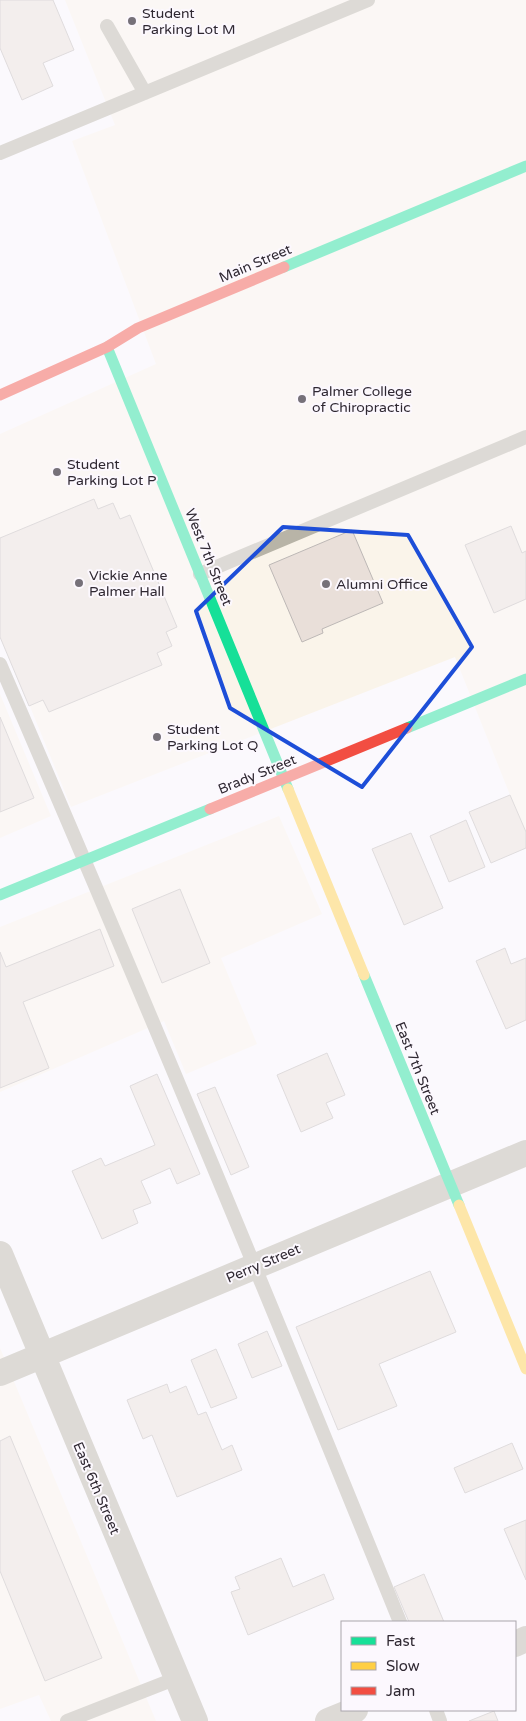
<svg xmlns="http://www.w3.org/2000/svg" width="526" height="1721" viewBox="0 0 526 1721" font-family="'Varela Round',sans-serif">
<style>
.commercial{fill:#faf4ea}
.building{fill:#e9dfd9;stroke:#bdb8b6}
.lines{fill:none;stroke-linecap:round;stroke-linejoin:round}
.lane{stroke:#b8b4a7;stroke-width:14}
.street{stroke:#b8b4a7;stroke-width:26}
.fast{stroke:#16e098;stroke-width:11}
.slow{stroke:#ffcf43;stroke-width:11}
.jam{stroke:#f24e42;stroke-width:11}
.marked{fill:none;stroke:#1d4ed8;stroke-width:4;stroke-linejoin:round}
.poi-dot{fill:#767179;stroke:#fcf8fe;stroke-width:2}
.labels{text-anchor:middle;stroke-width:4;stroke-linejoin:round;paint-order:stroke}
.poi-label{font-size:14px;fill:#2f2832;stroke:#fcf8fe;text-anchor:start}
.street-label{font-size:14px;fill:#2f2832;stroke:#fcf8fe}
</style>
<rect width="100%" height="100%" fill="#fbf9fd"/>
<path class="commercial" d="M 65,0 L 526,0 L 526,835 L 455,657 L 71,807 L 0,633 L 0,434 L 156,364 L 72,141 L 115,125 Z
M 0,694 L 51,816 L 0,838 Z
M 279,816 L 322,914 L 221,958 L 257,1044 L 186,1074 L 164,1021 L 0,1092 L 0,927 Z
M 0,1348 L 156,1721 L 51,1721 L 39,1695 L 0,1709 Z"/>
<path class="building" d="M 0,0 L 53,0 L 74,50 L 43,63 L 53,86 L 22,100 L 0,48 Z
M 94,499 L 98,509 L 113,503 L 120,519 L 130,515 L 177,627 L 166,632 L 172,646 L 157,653 L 162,665 L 49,712 L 43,700 L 29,706 L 0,637 L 0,538 Z
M 511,526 L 522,553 L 526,551 L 526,599 L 494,613 L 465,545 Z
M 352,530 L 383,603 L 322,629 L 323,633 L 302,642 L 269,565 Z
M 0,717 L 34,798 L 0,812 Z
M 510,795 L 526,832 L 526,848 L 491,863 L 469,812 Z
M 466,820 L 485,867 L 449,882 L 430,836 Z
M 411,833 L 443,908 L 404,925 L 372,849 Z
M 180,889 L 210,963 L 162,983 L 132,909 Z
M 100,929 L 114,966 L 23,1002 L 49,1068 L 0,1088 L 0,952 L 6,967 Z
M 505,948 L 511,964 L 526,958 L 526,1020 L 506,1029 L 476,961 Z
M 327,1053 L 345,1095 L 326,1103 L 333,1118 L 301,1132 L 277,1075 Z
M 157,1074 L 200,1174 L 177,1184 L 170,1168 L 141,1181 L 151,1203 L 133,1210 L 138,1223 L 102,1239 L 72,1171 L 101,1158 L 105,1166 L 155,1145 L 130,1086 Z
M 215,1087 L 249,1167 L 231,1175 L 197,1094 Z
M 430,1271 L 456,1332 L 379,1364 L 397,1406 L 338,1430 L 296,1327 Z
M 267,1331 L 282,1366 L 252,1378 L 238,1344 Z
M 216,1349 L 237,1398 L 211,1408 L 191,1360 Z
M 167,1384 L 170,1393 L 186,1386 L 198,1415 L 206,1412 L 222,1450 L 232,1445 L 242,1470 L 177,1497 L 152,1435 L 143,1439 L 127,1400 Z
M 10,1436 L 102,1658 L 45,1681 L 0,1571 L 0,1441 Z
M 512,1443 L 523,1469 L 465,1493 L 454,1468 Z
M 526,1520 L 526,1580 L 504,1529 Z
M 281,1558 L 293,1587 L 324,1574 L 334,1599 L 248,1635 L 231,1592 L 240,1589 L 235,1577 Z
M 424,1574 L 444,1622 L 409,1622 L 394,1587 Z
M 494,1711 L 498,1721 L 469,1721 Z"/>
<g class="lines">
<path class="lane" d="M 107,26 L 145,93
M 0,153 L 368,0
M 200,574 L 526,437
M 0,664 C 138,982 270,1301 400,1622
M 436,1710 L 440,1721
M 67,1721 L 177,1678"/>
<path class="street" d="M 0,1254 L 195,1721
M 0,1373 L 526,1153
M 515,1644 L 526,1639
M 328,1721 L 355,1710"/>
<path class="fast" d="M 284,267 L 526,166
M 107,347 L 288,789
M 407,728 L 526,679
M 0,895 L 210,809
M 364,975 L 459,1205"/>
<path class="slow" d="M 288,789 L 364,975
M 459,1205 L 526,1369"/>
<path class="jam" d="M 0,395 L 107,347 L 138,328 L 284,267
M 210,809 L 407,728"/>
</g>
<path d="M0 0H526V1721H0ZM 283,527 L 408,535 L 472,647 L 362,787 L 230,708 L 196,611 Z" fill="#fbf9fd" fill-opacity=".55" fill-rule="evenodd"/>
<path class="marked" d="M 283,527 L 408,535 L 472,647 L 362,787 L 230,708 L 196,611 Z"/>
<g class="poi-dot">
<circle cx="132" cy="21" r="5"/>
<circle cx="302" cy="399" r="5"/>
<circle cx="57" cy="472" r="5"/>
<circle cx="79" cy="583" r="5"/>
<circle cx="326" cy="584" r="5"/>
<circle cx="157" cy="737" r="5"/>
</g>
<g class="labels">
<g class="poi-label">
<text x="142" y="18">Student<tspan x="142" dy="16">Parking Lot M</tspan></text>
<text x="312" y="396">Palmer College<tspan x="312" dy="16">of Chiropractic</tspan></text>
<text x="67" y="469">Student<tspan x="67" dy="16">Parking Lot P</tspan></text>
<text x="89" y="580">Vickie Anne<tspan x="89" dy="16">Palmer Hall</tspan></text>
<text x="336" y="589">Alumni Office</text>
<text x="167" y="734">Student<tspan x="167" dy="16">Parking Lot Q</tspan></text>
</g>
<g class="street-label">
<text transform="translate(255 263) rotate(-23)" y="5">Main Street</text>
<text transform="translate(209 557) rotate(68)" y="5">West 7th Street</text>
<text transform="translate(257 774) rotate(-22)" y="5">Brady Street</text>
<text transform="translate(418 1068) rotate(68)" y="5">East 7th Street</text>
<text transform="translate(263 1263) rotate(-23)" y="5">Perry Street</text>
<text transform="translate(97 1488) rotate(67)" y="5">East 6th Street</text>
</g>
</g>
<rect x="341" y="1621" width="175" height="90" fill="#fcf8fe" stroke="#aaa5ac"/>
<rect x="351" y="1637" width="25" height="8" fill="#16e098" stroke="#aaa5ac"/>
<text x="386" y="1646" font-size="15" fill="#2f2832">Fast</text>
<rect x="351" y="1662" width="25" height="8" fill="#ffcf43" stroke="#aaa5ac"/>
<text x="386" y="1671" font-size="15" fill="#2f2832">Slow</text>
<rect x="351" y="1687" width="25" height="8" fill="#f24e42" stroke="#aaa5ac"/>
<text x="386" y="1696" font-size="15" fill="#2f2832">Jam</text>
</svg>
